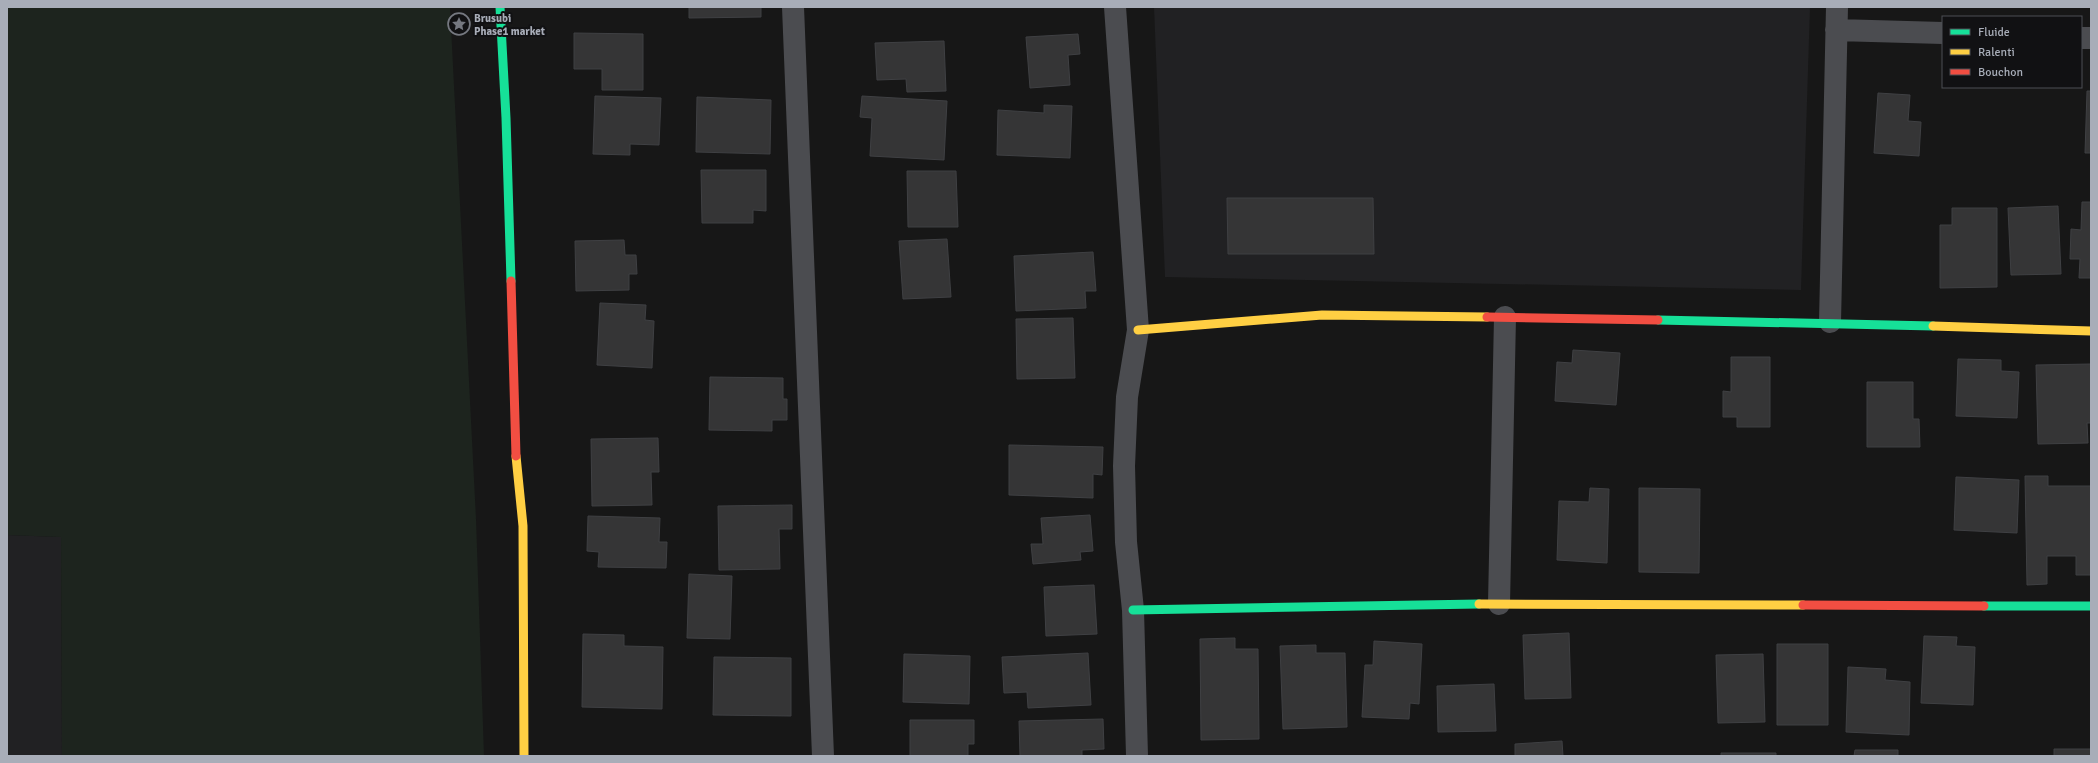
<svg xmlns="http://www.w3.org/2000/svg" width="2098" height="763" viewBox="0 0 2098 763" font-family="Signika,sans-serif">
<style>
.built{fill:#212123}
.green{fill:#1d241e}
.building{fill:#353536;stroke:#3f4043}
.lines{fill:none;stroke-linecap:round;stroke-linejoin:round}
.street{stroke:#4b4c50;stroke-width:22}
.fast{stroke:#16e098;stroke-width:9}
.slow{stroke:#ffcf43;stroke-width:9}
.jam{stroke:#f24e42;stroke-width:9}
.labels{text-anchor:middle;stroke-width:4;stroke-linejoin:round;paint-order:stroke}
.poi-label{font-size:11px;font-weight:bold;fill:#a8adb8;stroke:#111113;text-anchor:start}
</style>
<rect width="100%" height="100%" fill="#171717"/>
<path class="built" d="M 1154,7 L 1810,7 L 1801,290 L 1165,277 Z
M 7,535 L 61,537 L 62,755 L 70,756 L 7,756 Z"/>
<path class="green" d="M 7,7 L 450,7 L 476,519 L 484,756 L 62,755 L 61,537 L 7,535 Z"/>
<path class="building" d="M 689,7 L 761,7 L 761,17 L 689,18 Z
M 574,33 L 643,34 L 643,90 L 602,90 L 602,69 L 574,69 Z
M 1078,34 L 1080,54 L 1068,55 L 1070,85 L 1030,88 L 1026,37 Z
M 944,41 L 946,91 L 907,92 L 906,79 L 877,80 L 875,43 Z
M 2087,91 L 2091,91 L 2091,153 L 2085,153 Z
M 1878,93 L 1910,95 L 1908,121 L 1921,122 L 1919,156 L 1874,153 Z
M 595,96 L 661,98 L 659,145 L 630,144 L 630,155 L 593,154 Z
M 862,96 L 947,101 L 944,160 L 870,156 L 872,118 L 860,117 Z
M 697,97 L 771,100 L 770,154 L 696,152 Z
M 1044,105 L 1072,106 L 1070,158 L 997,155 L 998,110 L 1044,113 Z
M 701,170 L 766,170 L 766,211 L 753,210 L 753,223 L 702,223 Z
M 907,171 L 956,171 L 958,227 L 908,227 Z
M 1227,198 L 1373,198 L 1374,254 L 1228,254 Z
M 2082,202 L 2091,202 L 2091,278 L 2079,278 L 2080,259 L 2070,259 L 2071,229 L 2081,230 Z
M 2058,206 L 2061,274 L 2011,275 L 2008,208 Z
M 1952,208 L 1997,208 L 1997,287 L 1940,288 L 1940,225 L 1952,225 Z
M 947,239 L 951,297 L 903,299 L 899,241 Z
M 624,240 L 625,255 L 636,255 L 637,274 L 629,274 L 629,290 L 576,291 L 575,241 Z
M 1093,252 L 1096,291 L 1085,291 L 1086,308 L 1016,311 L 1014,256 Z
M 600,303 L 646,305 L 645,320 L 654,321 L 652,368 L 597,365 Z
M 1073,318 L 1075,378 L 1017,379 L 1016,319 Z
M 1573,350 L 1620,353 L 1616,405 L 1555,401 L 1557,362 L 1572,363 Z
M 1731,357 L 1770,357 L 1770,427 L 1737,427 L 1737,417 L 1723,417 L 1723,391 L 1731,392 Z
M 1958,359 L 2001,360 L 2001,371 L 2019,372 L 2017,418 L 1956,416 Z
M 2091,364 L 2091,423 L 2087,423 L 2088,443 L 2038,444 L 2036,365 Z
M 710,377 L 783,378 L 783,399 L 787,399 L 787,420 L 772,420 L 772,431 L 709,430 Z
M 1867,382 L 1913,382 L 1913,419 L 1919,419 L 1920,447 L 1867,447 Z
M 658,438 L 659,472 L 651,472 L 652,505 L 592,506 L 591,439 Z
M 1009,445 L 1103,447 L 1102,475 L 1093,474 L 1093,498 L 1009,495 Z
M 2025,476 L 2048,476 L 2048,486 L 2091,486 L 2091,575 L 2076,575 L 2076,556 L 2047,556 L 2047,584 L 2027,585 Z
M 1956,477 L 2019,480 L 2017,533 L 1954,530 Z
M 1590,488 L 1609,489 L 1607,563 L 1557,560 L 1559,501 L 1589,502 Z
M 1639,488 L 1700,489 L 1699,573 L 1639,572 Z
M 792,505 L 792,529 L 779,529 L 780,569 L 719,570 L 718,506 Z
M 1090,515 L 1093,551 L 1080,552 L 1081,560 L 1033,564 L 1031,544 L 1043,544 L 1041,518 Z
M 588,516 L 660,518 L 659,542 L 667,542 L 666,568 L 598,567 L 599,552 L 587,551 Z
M 689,574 L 732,576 L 730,639 L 687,638 Z
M 1094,585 L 1097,634 L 1046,636 L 1044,587 Z
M 1569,633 L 1571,698 L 1525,699 L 1523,635 Z
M 583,634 L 624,635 L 624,646 L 663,647 L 662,709 L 582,707 Z
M 1924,636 L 1957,637 L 1956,646 L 1975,647 L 1973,705 L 1921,703 Z
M 1235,638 L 1235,649 L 1258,649 L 1259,739 L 1201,740 L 1200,639 Z
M 1374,641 L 1422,644 L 1419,704 L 1410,703 L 1409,719 L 1362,717 L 1365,665 L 1373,665 Z
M 1777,644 L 1828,644 L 1828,725 L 1777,725 Z
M 1316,645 L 1316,653 L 1345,653 L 1347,727 L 1283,729 L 1280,646 Z
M 1088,653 L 1091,705 L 1028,708 L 1027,692 L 1004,693 L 1002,657 Z
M 904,654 L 970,656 L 969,704 L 903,702 Z
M 1763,654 L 1765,722 L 1718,723 L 1716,655 Z
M 714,657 L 791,658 L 791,716 L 713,715 Z
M 1848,667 L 1886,669 L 1885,680 L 1910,682 L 1909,735 L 1846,732 Z
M 1494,684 L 1496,731 L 1438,732 L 1437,686 Z
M 1103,719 L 1104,749 L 1082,750 L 1082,756 L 1020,756 L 1019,721 Z
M 910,720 L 974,720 L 974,744 L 968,744 L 968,756 L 910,756 Z
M 1562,741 L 1563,756 L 1515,756 L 1515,744 Z
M 2054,749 L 2091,749 L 2091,756 L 2054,756 Z
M 1855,750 L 1898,750 L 1898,756 L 1854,756 Z
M 1721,753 L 1776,753 L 1776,756 L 1721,756 Z"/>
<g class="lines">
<path class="street" d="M 793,7 L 823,756
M 1115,7 L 1138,330 L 1127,397 L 1124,466 L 1126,542 L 1133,610 L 1137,756
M 1836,30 L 1943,33
M 2081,38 L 2091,38
M 1830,322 L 1837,7
M 1499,604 L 1505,317"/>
<path class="fast" d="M 500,7 L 506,118 L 511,281
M 1658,320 L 1933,326
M 1984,606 L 2091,606
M 1133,610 L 1479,604"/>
<path class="slow" d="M 1933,326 L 2091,331
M 1138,330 L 1322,315 L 1487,317
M 516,456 L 523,526 L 524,756
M 1479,604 L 1803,605"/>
<path class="jam" d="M 511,281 L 516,456
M 1487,317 L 1658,320
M 1803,605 L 1984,606"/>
</g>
<defs>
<g id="sight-ring" transform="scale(1.15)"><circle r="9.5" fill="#111113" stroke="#757880" stroke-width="1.5"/><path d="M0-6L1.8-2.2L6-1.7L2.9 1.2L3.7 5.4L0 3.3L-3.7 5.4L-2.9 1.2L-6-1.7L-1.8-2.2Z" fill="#757880"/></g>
</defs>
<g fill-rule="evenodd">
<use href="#sight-ring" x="459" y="24"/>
</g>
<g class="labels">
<g class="poi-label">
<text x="474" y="22">Brusubi<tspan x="474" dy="13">Phase1 market</tspan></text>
</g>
</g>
<rect width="2098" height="763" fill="none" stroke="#a8adb8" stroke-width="16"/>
<rect x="1942" y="16" width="140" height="72" fill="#111113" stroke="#4d4f55"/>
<rect x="1950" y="29" width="20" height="6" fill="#16e098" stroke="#4d4f55"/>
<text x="1978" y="36" font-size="12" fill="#a8adb8">Fluide</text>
<rect x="1950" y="49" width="20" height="6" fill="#ffcf43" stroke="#4d4f55"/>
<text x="1978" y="56" font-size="12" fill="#a8adb8">Ralenti</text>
<rect x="1950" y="69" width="20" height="6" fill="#f24e42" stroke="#4d4f55"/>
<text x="1978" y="76" font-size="12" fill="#a8adb8">Bouchon</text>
</svg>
